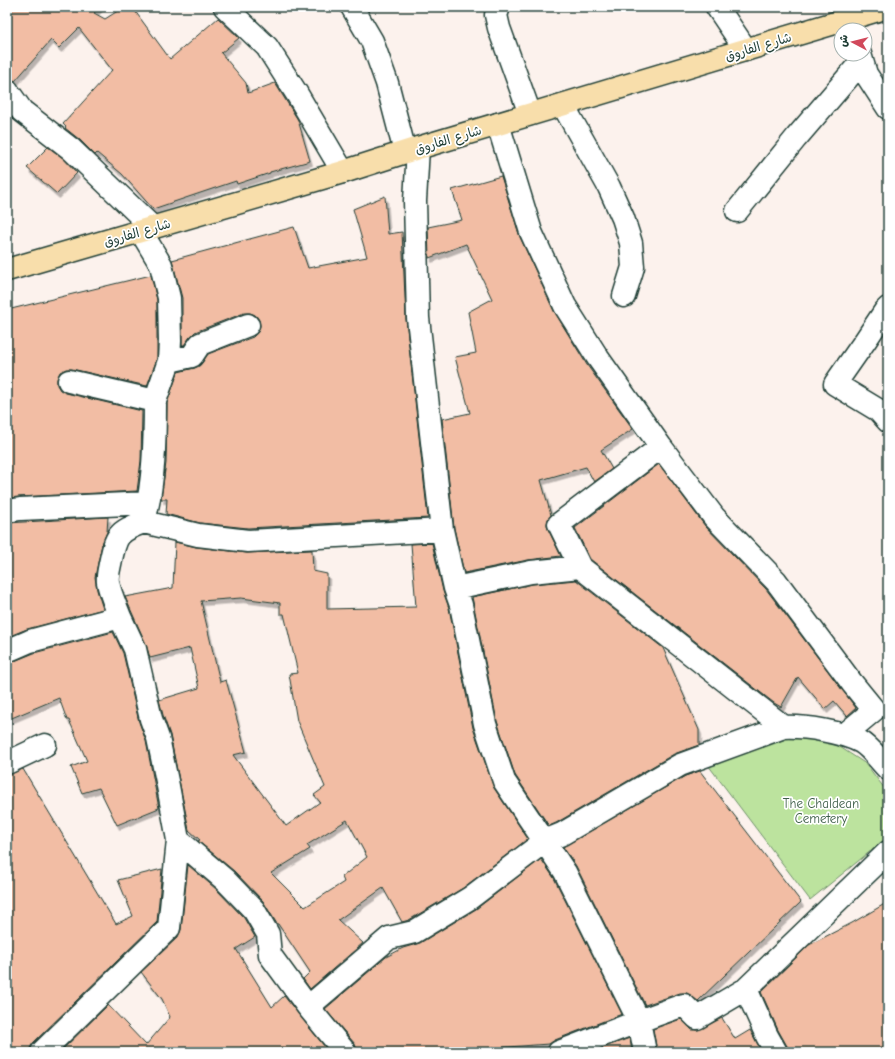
<svg xmlns="http://www.w3.org/2000/svg" width="895" height="1059" viewBox="0 0 895 1059" font-family="'Comic Neue','Playpen Sans Arabic',sans-serif">
<style>
.green{fill:#bce39e;stroke:#6e9069}
.building{fill:#f2bda4;stroke:#1f3d34;fill-rule:evenodd;filter:url(#shadow)}
.lines{fill:none;stroke-linecap:round;stroke-linejoin:round}
.minor-casing{stroke:#1f3d34;stroke-width:25}
.major-casing{stroke:#1f3d34;stroke-width:25}
.minor{stroke:#fff;stroke-width:22}
.major{stroke:#f8deab;stroke-width:22}
.labels{text-anchor:middle;stroke-width:3.5;stroke-linejoin:round;paint-order:stroke}
.street-label{font-size:13px;fill:#1f3d34;stroke:#fff}
.park-label{font-size:13px;fill:#3e5e49;stroke:#fff}
</style>
<defs>
<filter id="shadow"><feDropShadow dx="2.5" dy="4.5" stdDeviation="0" flood-color="#0004"/></filter>
</defs>
<rect width="100%" height="100%" fill="#fcf2ed"/>
<filter id="ink" filterUnits="userSpaceOnUse"><feTurbulence type="fractalNoise" baseFrequency=".025" numOctaves="2"/><feDisplacementMap in="SourceGraphic" scale="8" xChannelSelector="R" yChannelSelector="G"/><feConvolveMatrix kernelMatrix="1 2 1 2 8 2 1 2 1" color-interpolation-filters="sRGB"/></filter>
<g filter="url(#ink)">
<path class="green" d="M 775,734 L 826,738 L 866,764 L 888,793 L 888,837 L 810,900 L 705,761 Z"/>
<path class="building" d="M 7,7 L 100,7 L 94,13 L 105,19 L 124,7 L 132,7 L 170,59 L 218,18 L 239,38 L 221,53 L 246,83 L 248,93 L 275,83 L 298,120 L 310,161 L 270,172 L 270,173 L 237,184 L 236,181 L 153,209 L 122,174 L 97,153 L 95,155 L 80,140 L 65,128 L 66,127 L 63,124 L 112,70 L 79,28 L 59,48 L 51,40 L 15,81 L 7,78 Z
M 48,147 L 63,158 L 77,173 L 57,194 L 27,168 Z
M 501,176 L 520,237 L 554,311 L 587,365 L 633,429 L 601,450 L 612,469 L 594,482 L 586,467 L 541,480 L 551,515 L 548,519 L 547,524 L 548,529 L 561,556 L 528,560 L 464,573 L 454,528 L 442,419 L 470,413 L 455,357 L 476,353 L 468,312 L 492,299 L 466,244 L 429,258 L 428,227 L 462,220 L 452,190 Z
M 385,196 L 388,234 L 402,232 L 406,319 L 428,518 L 248,528 L 200,523 L 166,514 L 167,499 L 161,499 L 166,463 L 167,403 L 178,372 L 195,368 L 202,363 L 208,354 L 253,337 L 258,332 L 260,326 L 259,320 L 255,315 L 250,313 L 244,313 L 195,332 L 190,337 L 184,345 L 182,345 L 182,298 L 172,260 L 294,227 L 308,268 L 367,257 L 353,209 Z
M 151,275 L 157,300 L 157,359 L 147,386 L 72,369 L 66,369 L 60,372 L 57,379 L 57,385 L 60,390 L 66,393 L 142,411 L 141,461 L 137,491 L 19,497 L 7,498 L 7,310 Z
M 659,464 L 705,526 L 766,589 L 856,708 L 847,716 L 834,701 L 825,709 L 798,677 L 781,707 L 774,703 L 590,559 L 575,528 Z
M 108,517 L 107,532 L 102,544 L 95,577 L 97,590 L 103,609 L 27,629 L 7,637 L 7,523 Z
M 175,542 L 196,547 L 247,553 L 312,550 L 313,571 L 327,574 L 327,609 L 416,607 L 411,544 L 432,543 L 443,591 L 449,608 L 473,728 L 494,788 L 528,839 L 463,888 L 409,920 L 402,922 L 383,888 L 338,920 L 363,943 L 310,989 L 303,979 L 310,972 L 278,924 L 277,924 L 263,901 L 234,871 L 198,841 L 200,840 L 189,830 L 170,735 L 163,715 L 159,700 L 199,688 L 190,648 L 150,658 L 146,644 L 125,597 L 173,588 ZM 241,598 L 280,603 L 280,614 L 284,614 L 298,673 L 289,674 L 297,721 L 325,787 L 314,795 L 320,802 L 286,826 L 233,755 L 246,752 L 226,680 L 220,682 L 201,601 ZM 347,820 L 367,857 L 342,877 L 344,882 L 305,907 L 271,873 L 310,849 L 307,845 Z
M 576,580 L 663,648 L 699,730 L 699,745 L 674,754 L 556,823 L 549,826 L 515,775 L 497,721 L 472,597 L 533,584 Z
M 113,632 L 123,653 L 139,722 L 146,741 L 159,808 L 117,825 L 99,788 L 82,793 L 71,767 L 87,761 L 69,720 L 67,720 L 59,698 L 7,720 L 7,663 L 12,662 L 34,653 Z
M 23,769 L 116,924 L 133,916 L 118,880 L 162,869 L 157,922 L 33,1043 L 30,1048 L 30,1052 L 7,1052 L 7,775 Z
M 700,771 L 801,902 L 698,1001 L 687,993 L 680,993 L 645,1005 L 576,866 L 563,847 L 685,776 Z
M 541,859 L 554,878 L 622,1014 L 555,1040 L 549,1044 L 438,1052 L 357,1052 L 355,1044 L 325,1009 L 386,957 L 403,948 L 420,943 L 476,909 Z
M 188,865 L 216,889 L 244,918 L 255,937 L 236,949 L 272,1007 L 284,996 L 329,1052 L 60,1052 L 108,1005 L 146,1045 L 170,1017 L 162,999 L 141,972 L 178,937 L 181,930 Z
M 888,902 L 888,1052 L 788,1052 L 787,1046 L 778,1030 L 761,992 L 809,945 L 852,923 Z
M 722,1018 L 735,1039 L 750,1030 L 762,1052 L 657,1052 L 653,1029 L 681,1019 L 692,1030 L 698,1030 Z
M 630,1038 L 632,1052 L 594,1052 L 610,1045 Z"/>
<g class="lines">
<g class="minor-casing">
<path id="minor" d="M 225,7 L 267,47 L 297,94 L 343,172
M 352,7 L 372,41 L 387,83 L 405,152
M 499,7 L 496,15 L 499,28 L 530,114
M 717,7 L 746,50
M 860,54 L 866,74 L 888,108
M 7,90 L 22,111 L 71,149 L 152,227
M 563,105 L 609,187 L 623,218 L 631,243 L 633,267 L 624,296
M 498,124 L 531,232 L 565,306 L 598,358 L 661,447
M 418,148 L 415,201 L 418,318 L 442,530 L 455,588 L 461,605 L 485,724 L 504,781 L 565,872 L 639,1021 L 645,1052
M 737,211 L 796,138 L 862,61
M 140,230 L 161,265 L 169,298 L 170,341 L 169,361 L 155,401
M 888,308 L 885,311 L 865,341 L 835,384 L 878,410 L 888,421
M 169,361 L 192,356 L 200,344 L 248,325
M 7,511 L 20,509 L 148,503
M 144,522 L 198,535 L 248,541 L 442,530
M 580,567 L 559,524 L 661,447 L 714,517 L 776,581 L 852,683 L 874,710 L 844,735
M 455,588 L 531,572 L 580,567 L 784,727 C 805,726 843,732 861,742 C 870,747 880,761 888,769
M 120,617 L 135,649 L 151,719 L 158,738 L 168,786 L 178,840
M 7,651 L 30,641 L 120,617 C 116,606 110,594 108,582 C 107,577 109,569 110,564 C 116,536 116,532 144,522 C 154,482 155,442 155,401 L 69,381
M 7,763 L 45,745
M 42,1052 L 169,928 L 178,840 L 225,880 L 254,910 L 268,934 L 270,955 L 308,1007
M 345,1052 L 308,1007 L 389,938 L 414,932 L 470,898 L 545,841 L 562,834 L 680,765 L 784,727
M 559,1052 C 601,1036 642,1019 684,1005 L 697,1018 L 746,989
M 776,1052 L 767,1036 L 746,989 L 888,852"/>
</g>
<g class="major-casing">
<path id="major" d="M 7,270 L 343,172 L 418,148 L 888,7"/>
</g>
<use href="#minor" class="minor"/>
<use href="#major" class="major"/>
</g>
</g>
<g class="labels">
<g class="street-label">
<text transform="translate(758 46) rotate(-17)" y="5">شارع الفاروق</text>
<text transform="translate(448 139) rotate(-17)" y="5">شارع الفاروق</text>
<text transform="translate(137 232) rotate(-16)" y="5">شارع الفاروق</text>
</g>
<g class="park-label">
<text x="821" y="808">The Chaldean<tspan x="821" dy="15">Cemetery</tspan></text>
</g>
</g>
<rect width="895" height="1059" fill="none" stroke="#fff" stroke-width="24"/>
<rect x="12" y="12" width="871" height="1035" fill="none" stroke="#1f3d34" stroke-width="1.5" filter="url(#ink)"/>
<g transform="translate(853 42) rotate(277)"><circle r="19" fill="#ffffff" stroke="#a5b1ae"/>
<path d="M0-3L7 15L0 10L-7 15Z" fill="#d1495b"/>
<text y="-6" font-size="11" font-weight="bold" text-anchor="middle" fill="#1f3d34">ش</text>
</g>
</svg>
